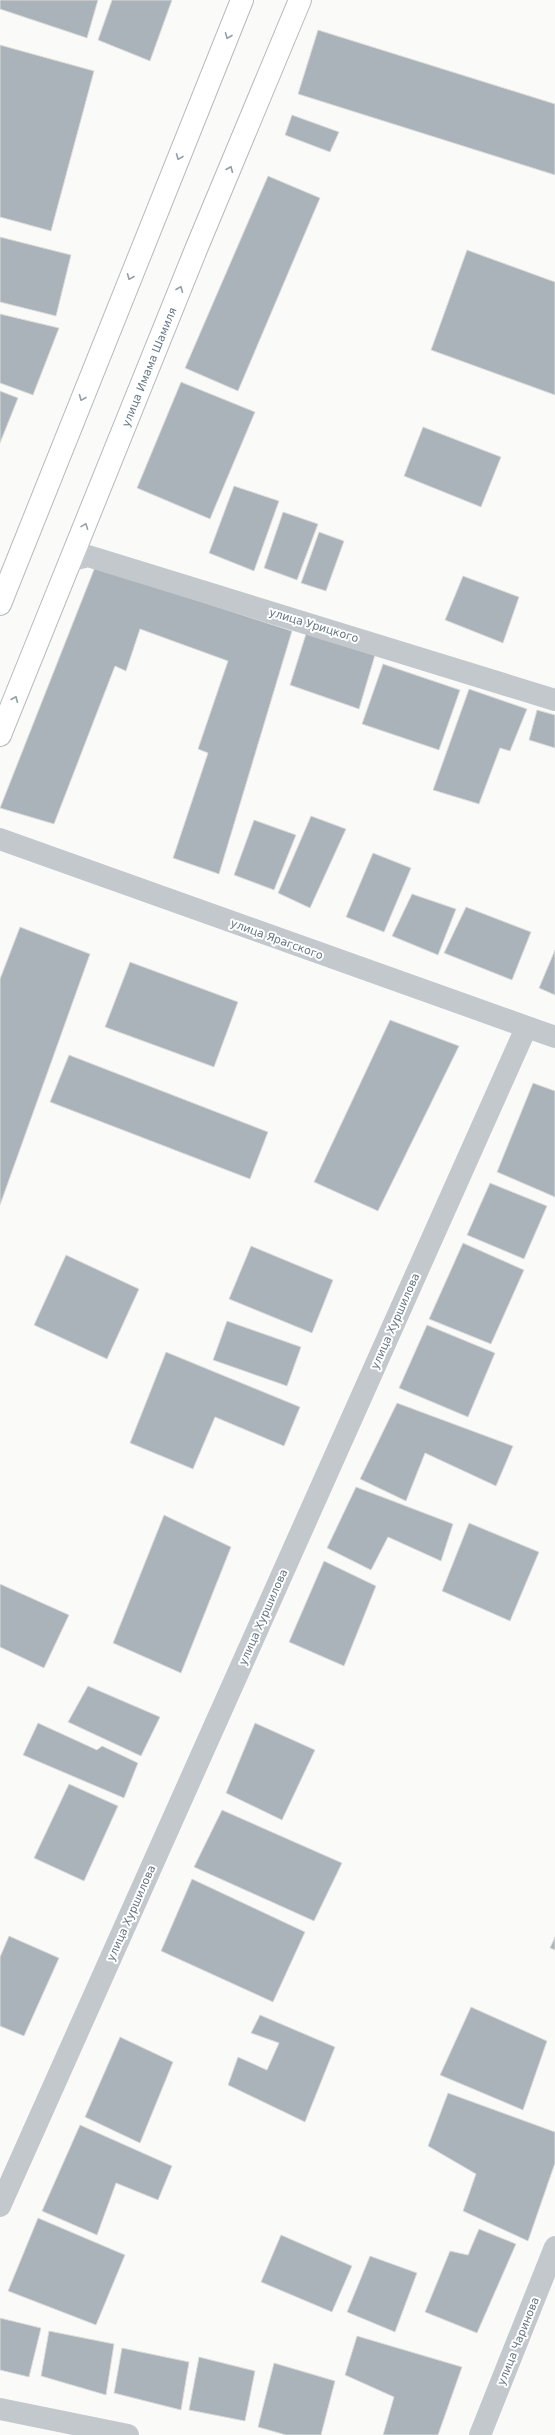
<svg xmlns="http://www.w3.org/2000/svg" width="555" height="2435" viewBox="0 0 555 2435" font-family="'DejaVu Sans',sans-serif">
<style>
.building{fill:#aab3b9;stroke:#dcdcda}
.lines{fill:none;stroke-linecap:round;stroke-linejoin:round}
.major-casing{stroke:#b5babe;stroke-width:24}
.minor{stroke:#c3c8cc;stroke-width:22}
.major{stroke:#fff;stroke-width:22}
.oneway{stroke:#939fa8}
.labels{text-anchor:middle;stroke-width:4;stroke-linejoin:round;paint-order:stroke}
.street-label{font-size:11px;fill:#657683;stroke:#fff}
</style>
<rect width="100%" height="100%" fill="#fafaf8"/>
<path class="building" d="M 0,0 L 98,0 L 87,38 L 0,9 Z
M 112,0 L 172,0 L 150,61 L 98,40 Z
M 318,30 L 555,104 L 555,175 L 298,94 Z
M 0,45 L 94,71 L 51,231 L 0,217 Z
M 292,115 L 339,132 L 330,152 L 285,135 Z
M 268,176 L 320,198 L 238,391 L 185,368 Z
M 0,237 L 71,255 L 56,316 L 0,302 Z
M 467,250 L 555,282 L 555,395 L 431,350 Z
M 0,314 L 59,328 L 33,395 L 0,383 Z
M 181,382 L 255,412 L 210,519 L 137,488 Z
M 0,391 L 18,398 L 0,443 Z
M 423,427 L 501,457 L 481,507 L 404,476 Z
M 234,486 L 279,501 L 254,571 L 209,553 Z
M 283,512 L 318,524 L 297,580 L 264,568 Z
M 319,532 L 344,541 L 326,591 L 301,583 Z
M 95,567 L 292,631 L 219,874 L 173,858 L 208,753 L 198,749 L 228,661 L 140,629 L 126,671 L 115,666 L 54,824 L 0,808 Z
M 463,576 L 519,597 L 503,643 L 445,620 Z
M 306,634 L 375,655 L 359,709 L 290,685 Z
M 383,664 L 460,690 L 439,750 L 362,724 Z
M 469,689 L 527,709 L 510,751 L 500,748 L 479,804 L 433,790 Z
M 537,710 L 555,715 L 555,748 L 529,740 Z
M 311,816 L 346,829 L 310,908 L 278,893 Z
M 254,820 L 296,835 L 274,890 L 234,875 Z
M 373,853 L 411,868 L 384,932 L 346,917 Z
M 412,894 L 456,909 L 438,955 L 392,936 Z
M 466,907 L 531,932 L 512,980 L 444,953 Z
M 20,927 L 90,954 L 0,1205 L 0,979 Z
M 555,950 L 555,995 L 539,988 Z
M 130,962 L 238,1002 L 214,1067 L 105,1027 Z
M 390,1020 L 459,1046 L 378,1211 L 314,1182 Z
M 69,1055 L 268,1132 L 250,1179 L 50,1102 Z
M 533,1083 L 555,1091 L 555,1197 L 497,1172 Z
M 490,1183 L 547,1206 L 524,1259 L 467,1235 Z
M 463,1243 L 524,1270 L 491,1344 L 429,1319 Z
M 251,1246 L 333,1280 L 312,1333 L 229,1299 Z
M 66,1255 L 139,1289 L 107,1359 L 34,1325 Z
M 227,1321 L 301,1347 L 287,1386 L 213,1360 Z
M 427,1325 L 495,1353 L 468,1417 L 399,1388 Z
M 166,1352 L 300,1407 L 284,1446 L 215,1417 L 193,1469 L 130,1443 Z
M 397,1403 L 513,1446 L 496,1486 L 425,1453 L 406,1501 L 360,1479 Z
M 356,1487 L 453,1524 L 441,1561 L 388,1537 L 371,1570 L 327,1548 Z
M 164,1515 L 231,1547 L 181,1673 L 113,1643 Z
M 469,1523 L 539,1552 L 510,1621 L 442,1591 Z
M 324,1561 L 376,1586 L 344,1666 L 289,1642 Z
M 0,1584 L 69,1615 L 44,1668 L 0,1647 Z
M 88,1686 L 160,1717 L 141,1756 L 68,1722 Z
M 38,1723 L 97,1750 L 102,1746 L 138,1763 L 124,1798 L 23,1755 Z
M 255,1723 L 315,1750 L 282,1820 L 226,1793 Z
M 69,1784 L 118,1806 L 84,1881 L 34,1858 Z
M 222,1810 L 342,1863 L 314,1921 L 194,1867 Z
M 192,1879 L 305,1932 L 273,2002 L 161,1951 Z
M 9,1936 L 59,1958 L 24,2036 L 0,2026 L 0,1957 Z
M 555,1937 L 555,1950 L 550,1948 Z
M 471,2007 L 547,2041 L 523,2110 L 440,2075 Z
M 260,2015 L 335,2047 L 305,2122 L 228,2085 L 238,2057 L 267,2070 L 279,2043 L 251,2033 Z
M 120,2037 L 173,2062 L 140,2143 L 85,2117 Z
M 448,2093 L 555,2132 L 555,2163 L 528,2241 L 463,2211 L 476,2174 L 428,2146 Z
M 80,2125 L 172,2166 L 158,2200 L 116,2183 L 97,2235 L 42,2211 Z
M 38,2218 L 125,2255 L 96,2325 L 8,2291 Z
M 479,2229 L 516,2244 L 477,2333 L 425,2312 L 450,2251 L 468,2255 Z
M 281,2235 L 352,2266 L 332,2312 L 261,2282 Z
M 370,2256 L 417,2273 L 395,2332 L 347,2312 Z
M 0,2318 L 41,2328 L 29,2377 L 0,2370 Z
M 49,2331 L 114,2344 L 106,2395 L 41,2376 Z
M 357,2336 L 462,2367 L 438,2435 L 383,2435 L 394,2397 L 345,2375 Z
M 122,2348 L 189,2362 L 181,2410 L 114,2393 Z
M 199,2357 L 255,2371 L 245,2421 L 189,2410 Z
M 274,2363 L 335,2381 L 321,2435 L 286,2435 L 258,2427 Z"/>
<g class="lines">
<g class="major-casing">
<path id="major" d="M 0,604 L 242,0
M 0,735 L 197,247 L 300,0"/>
</g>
<path class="minor" d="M 72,560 L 88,556 L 555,700
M 0,839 L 555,1037
M 0,2206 L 526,1028
M 0,2409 L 128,2435
M 480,2435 L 555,2247"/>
<use href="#major" class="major"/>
</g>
<defs><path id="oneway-chevron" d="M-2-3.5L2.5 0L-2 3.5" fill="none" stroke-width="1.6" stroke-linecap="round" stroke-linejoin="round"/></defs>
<g class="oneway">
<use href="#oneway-chevron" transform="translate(228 36) rotate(112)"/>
<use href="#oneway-chevron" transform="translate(179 157) rotate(112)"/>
<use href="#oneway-chevron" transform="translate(230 169) rotate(-67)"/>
<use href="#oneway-chevron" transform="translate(130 277) rotate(112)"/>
<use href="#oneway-chevron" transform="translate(180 289) rotate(-68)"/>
<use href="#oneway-chevron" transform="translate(82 398) rotate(112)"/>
<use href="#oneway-chevron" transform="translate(85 526) rotate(-69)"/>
<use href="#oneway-chevron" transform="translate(15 699) rotate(-67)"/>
</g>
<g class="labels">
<g class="street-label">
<text transform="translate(149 367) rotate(-68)" y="4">улица Имама Шамиля</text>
<text transform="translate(314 625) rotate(17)" y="4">улица Урицкого</text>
<text transform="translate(277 939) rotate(20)" y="4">улица Ярагского</text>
<text transform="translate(395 1321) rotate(-66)" y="4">улица Хуршилова</text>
<text transform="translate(263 1617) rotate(-66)" y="4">улица Хуршилова</text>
<text transform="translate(131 1913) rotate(-66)" y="4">улица Хуршилова</text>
<text transform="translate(518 2341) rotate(-68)" y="4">улица Чаринова</text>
</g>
</g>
</svg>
